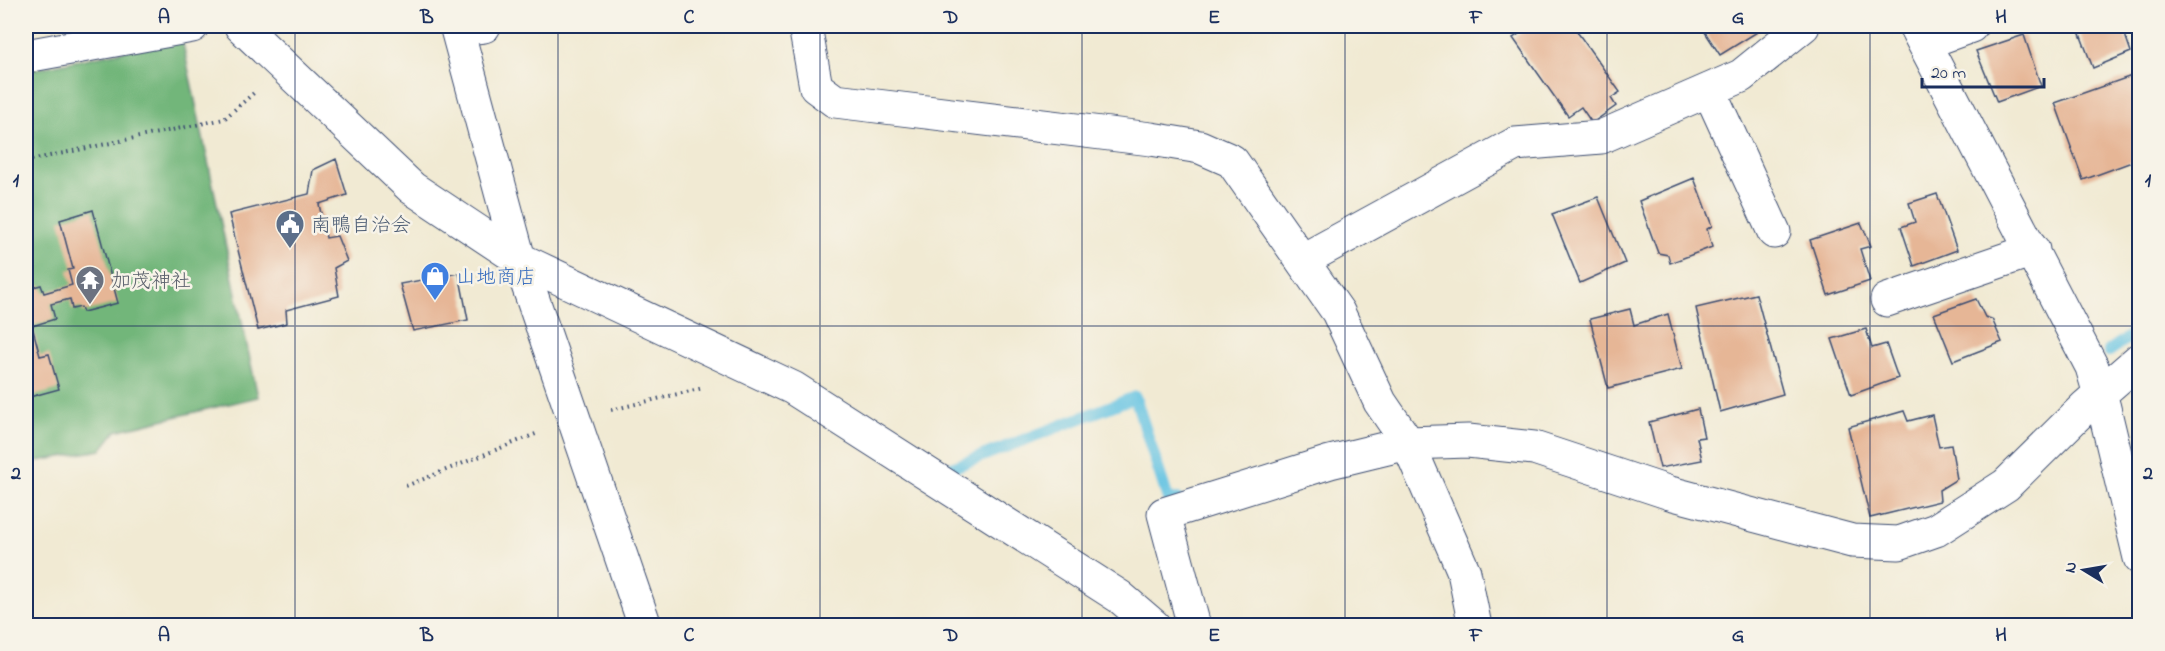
<svg xmlns="http://www.w3.org/2000/svg" width="2165" height="651" viewBox="0 0 2165 651" font-family="'Indie Flower','Klee One',sans-serif">
<style>
.forest{fill:#72b67a;stroke:#46726c;stroke-width:1.5}
.lines{fill:none;stroke-linecap:round;stroke-linejoin:round}
.stream{stroke:#63c3e2;stroke-width:12}
.building{fill:#e6b696}
.street-casing{stroke:#3b4b70;stroke-width:35}
.path{stroke:#3b4b70;stroke-width:4;stroke-dasharray:1.5 4.5;stroke-linecap:butt}
.street{stroke:#fff;stroke-width:33}
.grid{fill:none;stroke:#1b2f5e;stroke-width:1.5;stroke-opacity:0.55}
.labels{text-anchor:middle;stroke-width:5;stroke-linejoin:round;paint-order:stroke}
.service-label{font-size:20px;fill:#4e5e75;stroke:#f7f3e8;text-anchor:start}
.shop-label{font-size:20px;fill:#366cbe;stroke:#f7f3e8;text-anchor:start}
.worship-label{font-size:20px;fill:#5b616d;stroke:#f7f3e8;text-anchor:start}
.neatline{fill:none;stroke:#1b2f5e;stroke-width:2}
.grid-label{font-size:20px;text-anchor:middle;font-weight:bold;fill:#1b2f5e}
</style>
<rect width="100%" height="100%" fill="#f7f3e8"/>
<filter id="ink" filterUnits="userSpaceOnUse"><feTurbulence type="fractalNoise" baseFrequency=".0167" numOctaves="2"/><feDisplacementMap in="SourceGraphic" scale="12" xChannelSelector="R" yChannelSelector="G"/><feConvolveMatrix kernelMatrix="1 2 1 2 8 2 1 2 1" color-interpolation-filters="sRGB"/></filter>
<filter id="wash" filterUnits="userSpaceOnUse"><feTurbulence type="fractalNoise" baseFrequency=".008" numOctaves="4" result="noise"/><feDisplacementMap in="SourceGraphic" scale="24" xChannelSelector="R" yChannelSelector="G"/><feGaussianBlur stdDeviation="1.35" result="paint"/><feColorMatrix in="noise" values="0 0 0 0 0 0 0 0 0 0 0 0 0 0 0 0 0 1.4 0 .05"/><feComposite in="paint" operator="in"/></filter>
<g filter="url(#wash)">
<rect width="100%" height="100%" fill="#f1ead3"/>
<path class="forest" d="M 182,39 L 258,397 L 116,431 L 101,450 L 26,463 L 26,71 Z"/>
<g class="lines">
<path class="stream" d="M 2109,351 L 2140,329
M 946,470 L 1135,397 L 1169,502 L 1178,499"/>
</g>
<g id="blocks">
<path class="building" d="M 1531,26 L 1573,26 L 1620,92 L 1611,98 L 1616,106 L 1592,123 L 1581,107 L 1568,116 L 1513,38 Z
M 1701,26 L 1767,26 L 1720,55 Z
M 2077,26 L 2122,26 L 2131,52 L 2093,68 Z
M 2024,35 L 2041,86 L 1997,102 L 1976,51 Z
M 2140,73 L 2140,159 L 2083,180 L 2055,103 Z
M 336,159 L 347,195 L 319,204 L 326,238 L 337,236 L 347,261 L 334,268 L 339,296 L 286,310 L 287,323 L 258,330 L 229,214 L 309,194 L 313,170 Z
M 1694,178 L 1712,226 L 1707,229 L 1712,247 L 1670,263 L 1668,255 L 1658,253 L 1639,201 Z
M 1937,194 L 1957,250 L 1914,266 L 1901,227 L 1915,222 L 1909,203 Z
M 1598,197 L 1625,263 L 1580,283 L 1552,214 Z
M 93,210 L 118,303 L 83,312 L 81,307 L 72,309 L 70,299 L 51,304 L 55,319 L 32,326 L 40,356 L 49,354 L 59,389 L 26,398 L 26,289 L 41,285 L 44,293 L 72,285 L 68,270 L 73,269 L 60,220 Z
M 1861,223 L 1871,246 L 1860,249 L 1870,281 L 1828,295 L 1810,240 Z
M 459,273 L 468,320 L 413,331 L 400,284 Z
M 1756,294 L 1783,394 L 1720,412 L 1696,308 Z
M 1976,299 L 1985,317 L 1992,319 L 2002,342 L 1953,361 L 1934,314 Z
M 1630,309 L 1634,325 L 1668,314 L 1682,369 L 1608,388 L 1590,319 Z
M 1866,329 L 1872,348 L 1886,344 L 1898,378 L 1851,395 L 1832,339 Z
M 2140,404 L 2140,419 L 2134,407 Z
M 1698,409 L 1704,437 L 1697,438 L 1702,460 L 1660,468 L 1649,422 Z
M 1904,411 L 1908,421 L 1932,415 L 1939,447 L 1951,445 L 1957,479 L 1939,490 L 1940,501 L 1870,518 L 1848,427 Z"/>
</g>
</g>
<g filter="url(#ink)">
<use href="#blocks" fill-opacity="0" stroke="#3b4b70" stroke-width="1.5"/>
<g class="lines">
<g class="street-casing">
<path id="street" d="M 241,26 L 412,188 L 519,259 L 793,388 L 1120,597 L 1154,626
M 484,26 L 457,29 L 519,259 L 645,626
M 805,26 L 816,87 L 835,101 L 1151,139 L 1200,147 L 1232,161 L 1338,312 L 1380,402 L 1408,443 L 1468,441 L 1534,448 L 1670,493 L 1852,541 L 1899,543 L 1936,530 L 2006,485 L 2085,407 L 2140,359
M 1915,26 L 2092,367 L 2104,408 L 2140,558
M 1924,43 L 1971,26
M 26,56 L 192,26
M 1709,90 L 1774,232
M 1303,260 L 1515,144 L 1601,137 L 1741,76 L 1803,26
M 1887,300 L 2033,250
M 1194,626 L 1164,514 L 1330,462 L 1408,443 L 1464,572 L 1475,626"/>
</g>
<path class="path" d="M 26,161 L 224,119 L 256,91
M 26,268 L 31,288
M 611,410 L 703,388
M 406,486 L 538,433"/>
<use href="#street" class="street"/>
</g>
</g>
<path class="grid" d="M 295,26 L 295,626M 558,26 L 558,626M 820,26 L 820,626M 1082,26 L 1082,626M 1345,26 L 1345,626M 1607,26 L 1607,626M 1870,26 L 1870,626M 26,326 L 2140,326"/>
<defs>
<g id="civic-pin" transform="scale(1.5)"><path d="M0 17L-7.5 6A9.5 9.5 0 1 1 7.5 6Z" fill="#5c6f8a" stroke="#f7f3e8"/><path d="M-.6-6.5H3V-4.5H.6V-3L4-1V1h2V6H-6V1h2V-1L-.6-3ZM-1.2 2.5V6h2.4V2.5Z" fill="#fff"/></g>
<g id="shop-pin" transform="scale(1.5)"><path d="M0 17L-7.5 6A9.5 9.5 0 1 1 7.5 6Z" fill="#3f7fe0" stroke="#f7f3e8"/><path d="M-5-2.5h2.3a2.7 3.5 0 0 1 5.4 0H5L5.5 6h-11ZM-1.5-2.5h3a1.5 2.3 0 0 0-3 0Z" fill="#fff"/></g>
<g id="temple-pin" transform="scale(1.5)"><path d="M0 17L-7.5 6A9.5 9.5 0 1 1 7.5 6Z" fill="#6b7280" stroke="#f7f3e8"/><path d="M0-6L5-2H3V0L6.5 2.5H4V6H1.5V3h-3V6H-4V2.5H-6.5L-3 0V-2H-5Z" fill="#fff"/></g>
</defs>
<g fill-rule="evenodd">
<use href="#civic-pin" x="290" y="224"/>
<use href="#shop-pin" x="435" y="276"/>
<use href="#temple-pin" x="90" y="280"/>
</g>
<g class="labels">
<g class="service-label">
<text x="311" y="231">南鴨自治会</text>
</g>
<g class="shop-label">
<text x="456" y="283">山地商店</text>
</g>
<g class="worship-label">
<text x="111" y="287">加茂神社</text>
</g>
</g>
<rect width="2165" height="651" fill="none" stroke="#f7f3e8" stroke-width="66"/>
<g transform="translate(2084 570) rotate(281)" stroke="#f7f3e8" stroke-width="4.5" paint-order="stroke">
<path d="M0-4.5L10 22L0 15L-10 22Z" fill="#1b2f5e"/>
<text y="-9" font-size="16" font-weight="bold" text-anchor="middle" fill="#1b2f5e">N</text>
</g>
<path d="M1922 78v9h122v-9" fill="none" stroke="#1b2f5e" stroke-width="3"/>
<text x="1931" y="78" font-size="18" fill="#1b2f5e" stroke="#f7f3e8" stroke-width="4.5" paint-order="stroke">20 m</text>
<rect x="33" y="33" width="2099" height="585" class="neatline"/>
<g class="grid-label">
<text x="164" y="23">A</text>
<text x="427" y="23">B</text>
<text x="689" y="23">C</text>
<text x="951" y="23">D</text>
<text x="1214" y="23">E</text>
<text x="1476" y="23">F</text>
<text x="1738" y="23">G</text>
<text x="2001" y="23">H</text>
<text x="16" y="186">1</text>
<text x="2148" y="186">1</text>
<text x="16" y="479">2</text>
<text x="2148" y="479">2</text>
<text x="164" y="641">A</text>
<text x="427" y="641">B</text>
<text x="689" y="641">C</text>
<text x="951" y="641">D</text>
<text x="1214" y="641">E</text>
<text x="1476" y="641">F</text>
<text x="1738" y="641">G</text>
<text x="2001" y="641">H</text>
</g>
</svg>
